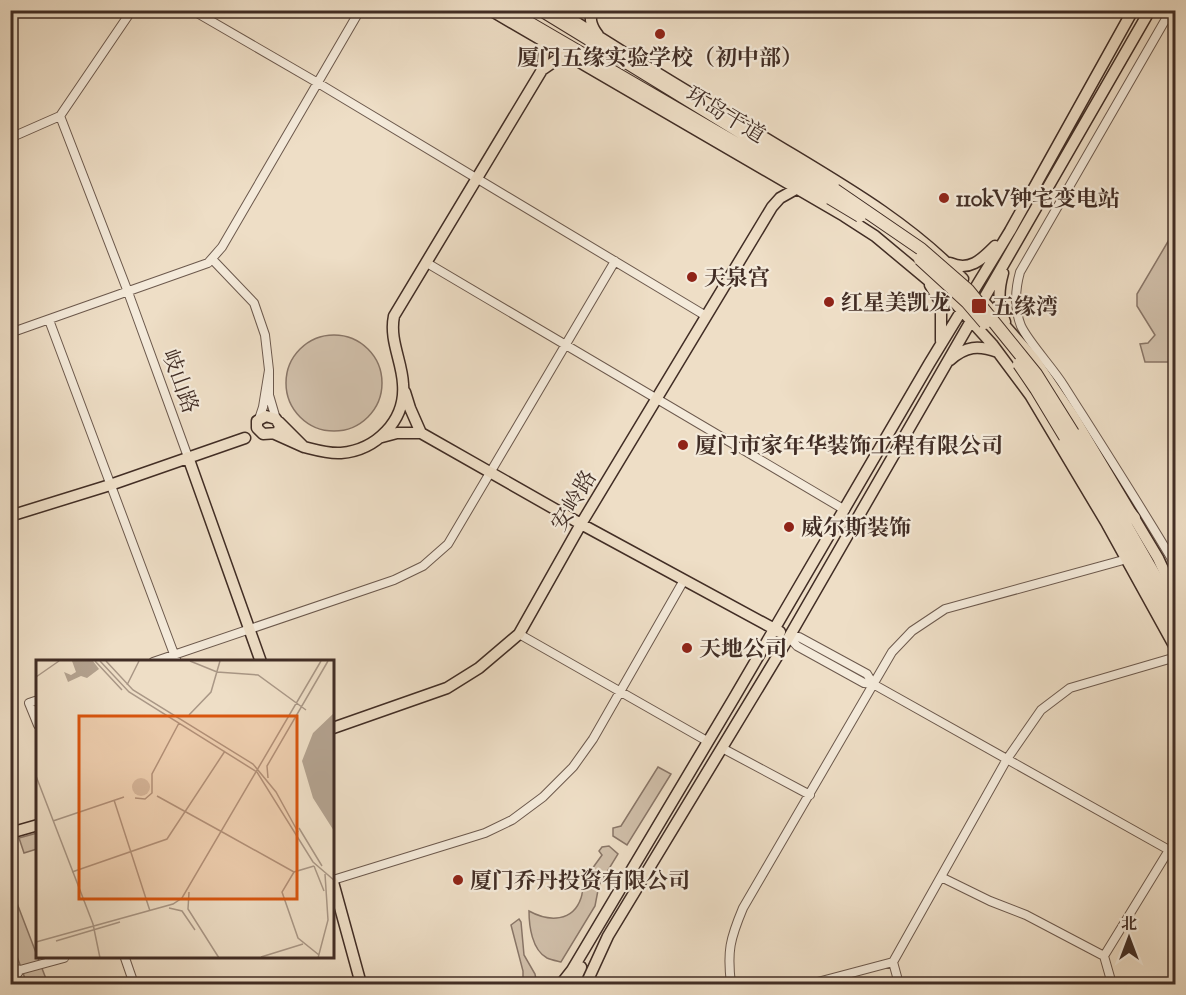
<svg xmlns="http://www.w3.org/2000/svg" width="1186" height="995" viewBox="0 0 1186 995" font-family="'Sorts Mill Goudy','Noto Serif SC',serif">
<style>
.green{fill:#d1c0ab;stroke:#897668;stroke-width:1.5}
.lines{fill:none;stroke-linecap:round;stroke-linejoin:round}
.minor-casing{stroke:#6c594d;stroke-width:10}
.major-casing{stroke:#412d25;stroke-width:13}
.highway-casing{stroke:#412d25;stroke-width:14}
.minor{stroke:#f4eada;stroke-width:8}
.major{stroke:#eedec6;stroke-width:10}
.highway{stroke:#eedec6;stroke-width:12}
.highway-bridge-casing{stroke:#412d25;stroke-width:14;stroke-linecap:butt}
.highway-bridge{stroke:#eedec6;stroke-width:12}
.poi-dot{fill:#8f2418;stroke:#f4eada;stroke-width:2}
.labels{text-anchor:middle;stroke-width:4.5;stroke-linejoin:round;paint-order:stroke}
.poi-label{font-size:22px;font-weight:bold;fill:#412d25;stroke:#f4eada;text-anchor:start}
.street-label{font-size:22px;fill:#412d25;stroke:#f4eada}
.inset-road{fill:none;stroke:#a99786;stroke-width:1.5}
.view{fill:#d7550e;fill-opacity:0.15;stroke:#d7550e;stroke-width:3}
.inset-edge{fill:none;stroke:#412d25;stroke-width:3}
</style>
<rect width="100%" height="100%" fill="#eedec6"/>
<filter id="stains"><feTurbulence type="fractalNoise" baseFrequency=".00333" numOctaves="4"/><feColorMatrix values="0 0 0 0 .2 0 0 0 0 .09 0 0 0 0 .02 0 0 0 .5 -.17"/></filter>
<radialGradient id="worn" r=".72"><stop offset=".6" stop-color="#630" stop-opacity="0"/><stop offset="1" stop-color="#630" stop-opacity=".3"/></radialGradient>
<path class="green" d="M 1173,233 L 1176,234 L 1175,362 L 1145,362 L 1140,344 L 1148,343 L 1155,335 L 1137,306 L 1137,294 Z
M286 383a48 48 0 1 1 96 0a48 48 0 1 1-96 0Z
M 658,767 L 671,774 L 627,845 L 613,836 L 613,828 L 621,826 Z
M 37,833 L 37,849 L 24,853 L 19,838 Z
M 609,846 L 618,854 L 599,885 L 595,906 L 561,962 C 557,961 551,960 547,958 C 532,950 529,926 529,911 C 549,922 573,922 581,898 C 583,893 582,888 584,883 C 588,873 596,864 602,855 L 599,851 L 602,847 Z
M 10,885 L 48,984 L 27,984 L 11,940 Z
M 519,919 L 521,922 L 524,955 L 535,974 L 537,984 L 523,984 L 523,971 L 511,925 Z"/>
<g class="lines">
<g class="minor-casing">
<path id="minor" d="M 192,10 L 318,83 L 706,316
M 1171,10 L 1020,272 C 1015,290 1014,308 1021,326 C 1029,343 1053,368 1064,386 C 1102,446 1140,505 1176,566
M 60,116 L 128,292 L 188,457
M 10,138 L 60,116 L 132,10
M 212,259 L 254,303 L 265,335 L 269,370
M 427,263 L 845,510
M 49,320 L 177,662
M 10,333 L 208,263 L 222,247 L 360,10
M 259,419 L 263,407 L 269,370 L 269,395 L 276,419
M 519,634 L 707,741
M 789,637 L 797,646 L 864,683 L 873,684 L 1169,850
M 789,637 L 799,637 L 867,674 L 873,684
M 153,662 L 394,580 L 423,566 L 448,544 L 615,261
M 38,700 L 29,703 L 38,725
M 722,748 L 810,795
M 941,877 L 990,901 L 1026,915 L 1104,956
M 333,880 L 485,833 L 512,820 L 543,797 L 573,767 L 593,739 L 684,580
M 125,958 L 134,984
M 893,962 L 899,984
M 10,967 L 20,970 L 64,958
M 10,984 L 20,970
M 731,984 C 727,951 730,939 743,908 L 892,652 L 912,631 L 945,609 L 1127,559
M 810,984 L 893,962 L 1007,759 L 1041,710 L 1070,688 L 1176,657
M 1112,984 L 1104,956 L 1169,850 L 1176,848"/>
</g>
<g class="major-casing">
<path id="major" d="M 490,10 L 844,216 L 875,236 L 953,301 L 992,344 L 1030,395 L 1107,524 L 1176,649
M 557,10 C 626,55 696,97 767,139 C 836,181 907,220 963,279
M 592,10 C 589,20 592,27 598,35
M 560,12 L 576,13 L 579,10
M 542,70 L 558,59 L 571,57
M 950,263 C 970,272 982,259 995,246
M 1003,273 C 998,291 998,305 1005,322
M 930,285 L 941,303 L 941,341
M 986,304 L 1034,359 L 1073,416 L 1158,558 L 1176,597
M 950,360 C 966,346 978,345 998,352
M 266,416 L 276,419 L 280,426 L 278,433 L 263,434 L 257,428 L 257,421 Z
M 421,433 L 581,524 L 780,632
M 275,434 L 304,447 L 279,422
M 382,437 L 397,433 L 421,433 L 410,408 L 405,392
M 304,447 C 316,450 329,454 341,453 C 376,450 406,421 403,384 C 402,361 389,340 394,316 L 542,70 L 544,51 L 541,39
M 188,457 L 261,662
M 10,516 L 110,485 L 245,438
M 333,728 L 447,688 L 479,668 L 519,634 L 581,524 L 772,207 L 780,198 L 796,189
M 10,833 L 38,825
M 333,882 L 361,984
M 561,984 L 572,970 L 734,698 L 929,364 L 1010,231 L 1133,10
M 573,984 L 581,967
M 586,984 L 608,936 L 789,637 L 1150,10"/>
</g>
<g class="highway-casing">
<path id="highway" d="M 507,10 L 830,198
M 541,10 L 835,190
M 1073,433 L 1176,613
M 1065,437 L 1176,631
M 1118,499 L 1134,518"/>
</g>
<use href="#minor" class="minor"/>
<use href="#major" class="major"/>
<use href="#highway" class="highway"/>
<g class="highway-bridge-casing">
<path id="highway-bridge" d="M 835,190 L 921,249 L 968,290 L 1036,374 L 1073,433
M 830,198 L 860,216
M 920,259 L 967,302 L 985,323
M 1019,364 L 1036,389 L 1065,437"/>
</g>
<use href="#highway-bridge" class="highway-bridge"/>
</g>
<g class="poi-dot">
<circle cx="660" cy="34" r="6"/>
<circle cx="944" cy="198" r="6"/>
<circle cx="692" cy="277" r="6"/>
<circle cx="829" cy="302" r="6"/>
<rect x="971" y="298" width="16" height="16" rx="3"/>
<circle cx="683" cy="445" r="6"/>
<circle cx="789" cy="527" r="6"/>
<circle cx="687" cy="648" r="6"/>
<circle cx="458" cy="880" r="6"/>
</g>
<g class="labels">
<g class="poi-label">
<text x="660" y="65" text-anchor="middle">厦门五缘实验学校（初中部）</text>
<text x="956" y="206">110kV钟宅变电站</text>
<text x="704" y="285">天泉宫</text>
<text x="841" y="310">红星美凯龙</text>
<text x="992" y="314">五缘湾</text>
<text x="695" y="453">厦门市家年华装饰工程有限公司</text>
<text x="801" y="535">威尔斯装饰</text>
<text x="699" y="656">天地公司</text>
<text x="470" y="888">厦门乔丹投资有限公司</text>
</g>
<g class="street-label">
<text transform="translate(726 114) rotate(31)" y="8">环岛干道</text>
<text transform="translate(181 381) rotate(70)" y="8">岐山路</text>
<text transform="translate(573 500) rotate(-59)" y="8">安岭路</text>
</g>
</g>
<g transform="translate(36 660)">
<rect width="298" height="298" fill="#eedec6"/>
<path d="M96 127a9 9 0 1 1 18 0a9 9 0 1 1-18 0Z" fill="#d1c0ab"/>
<path d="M 36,1 L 57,1 L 63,9 L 51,18 L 45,16 L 32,22 L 28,12 L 35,15 L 40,12 ZM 298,53 L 298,171 L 277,138 L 266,101 L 277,73 Z" fill="#b3a28f"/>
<path class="inset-road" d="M 59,1 L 86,30M 64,1 L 93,32 L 221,112 L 277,202 L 299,221M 70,1 L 97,30 L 217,104 L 240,132 L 262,172M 154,1 L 181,12 L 222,15 L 270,50M 0,17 L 23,1M 91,25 L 103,1M 153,55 L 175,32 L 184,1M 0,116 L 57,264 L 64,298M 232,118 L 231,106 L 292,1M 121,136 L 188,173M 99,138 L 109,139 L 116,133 L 116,114 L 143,63M 78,140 L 114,251M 17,161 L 88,137M 263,168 L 286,206M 188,173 L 258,212M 278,206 L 258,212 L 246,232 L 262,278 L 283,295M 278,206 L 288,231M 36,212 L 131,179 L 189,91M 153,232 L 152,249 L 183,298M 133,248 L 146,251 L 159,270M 20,281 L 84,262M 0,282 L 137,244 L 146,238 L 285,1M 225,297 L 267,284M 282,298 L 292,260 L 289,214"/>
<path class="view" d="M 43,56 L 261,56 L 261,239 L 43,239 Z"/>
<rect width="298" height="298" class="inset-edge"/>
</g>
<rect width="1186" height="995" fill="none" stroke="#eedec6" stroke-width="36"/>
<rect x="12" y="12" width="1162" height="971" fill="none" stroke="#412d25" stroke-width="3"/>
<rect x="18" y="18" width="1150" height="959" fill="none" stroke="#412d25" stroke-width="1.5"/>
<g transform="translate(1129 938)" stroke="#f4eada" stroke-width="4.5" paint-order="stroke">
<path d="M0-4.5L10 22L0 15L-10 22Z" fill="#412d25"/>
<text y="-9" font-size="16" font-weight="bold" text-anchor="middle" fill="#412d25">北</text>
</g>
<rect width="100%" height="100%" filter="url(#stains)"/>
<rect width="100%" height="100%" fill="url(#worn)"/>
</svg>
